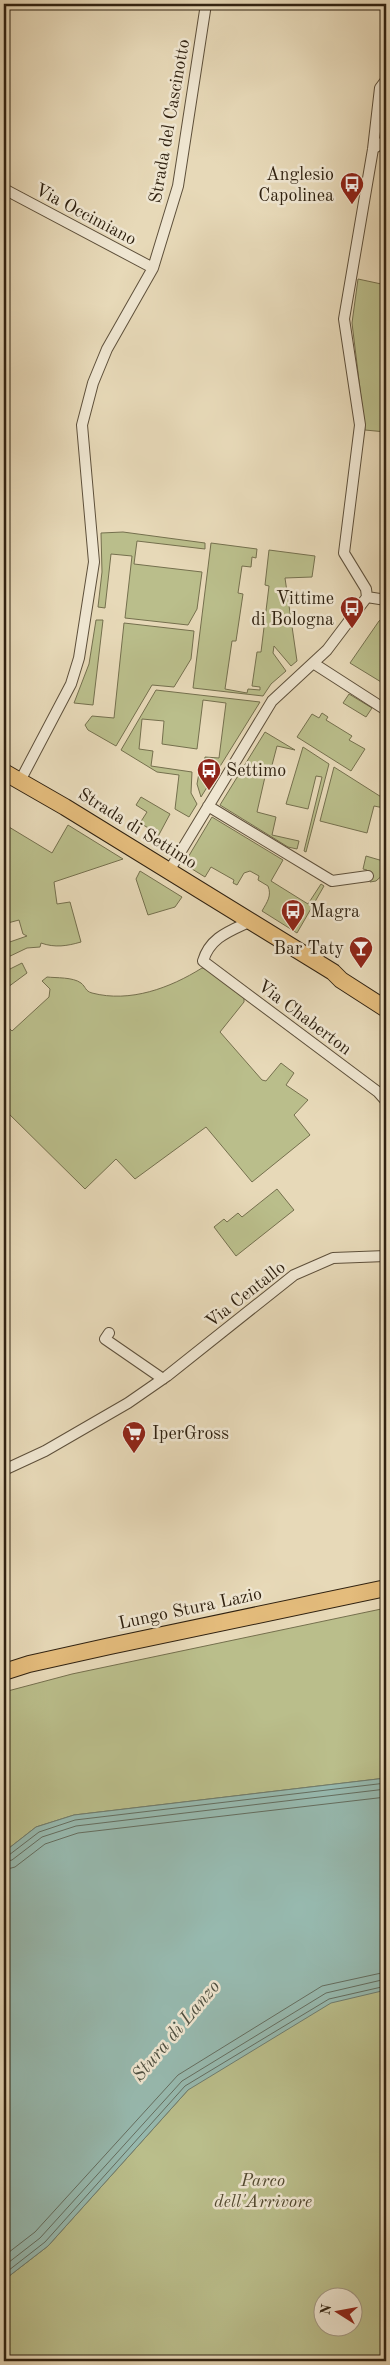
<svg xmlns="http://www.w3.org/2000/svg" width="390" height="2365" viewBox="0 0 390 2365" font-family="'Old Standard TT',serif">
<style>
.green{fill:#babe8b;stroke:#75704e;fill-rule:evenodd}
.water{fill:#97bab0;stroke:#6e7d70}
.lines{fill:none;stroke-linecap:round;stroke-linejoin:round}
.shore{stroke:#646e60;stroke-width:1}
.street-casing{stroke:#5e503b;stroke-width:12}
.primary-casing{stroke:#302211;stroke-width:18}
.street{stroke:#efe6d1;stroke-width:10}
.primary{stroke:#e4bc7c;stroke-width:16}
.labels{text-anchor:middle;stroke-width:5;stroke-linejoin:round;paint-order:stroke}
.street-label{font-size:18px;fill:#302211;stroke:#efe6d1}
.poi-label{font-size:18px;fill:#302211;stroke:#efe6d1;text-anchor:end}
.park-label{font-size:18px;font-style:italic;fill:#524930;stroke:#efe6d1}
.water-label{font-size:19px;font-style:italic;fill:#4f5041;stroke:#efe6d1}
</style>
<rect width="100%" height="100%" fill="#e7d9b8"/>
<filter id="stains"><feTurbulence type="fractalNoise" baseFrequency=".004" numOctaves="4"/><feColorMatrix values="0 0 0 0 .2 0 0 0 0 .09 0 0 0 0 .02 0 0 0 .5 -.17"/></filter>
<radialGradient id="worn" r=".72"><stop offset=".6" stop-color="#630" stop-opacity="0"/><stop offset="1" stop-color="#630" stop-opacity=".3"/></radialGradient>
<path class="green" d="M 358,279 L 386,285 L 386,432 L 365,430 L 352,323 Z
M 123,532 L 205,543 L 205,549 L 137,541 L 134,564 L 202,572 L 197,609 L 188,625 L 125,618 L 132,556 L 111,554 L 105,608 L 98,607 L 102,572 L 101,533 Z
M 211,543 L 257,549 L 256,558 L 252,557 L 251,567 L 242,566 L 238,593 L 243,594 L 236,641 L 232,641 L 225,689 L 247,693 L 248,689 L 260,690 L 260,687 L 252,686 L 257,652 L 261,652 L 269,586 L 265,585 L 269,550 L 315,556 L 312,577 L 285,578 L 297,661 L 291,666 L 274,646 L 273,653 L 286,671 L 271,684 L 263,696 L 193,688 Z
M 386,615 L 386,685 L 350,663 L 379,621 Z
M 96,620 L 103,620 L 93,705 L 74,703 L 89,664 Z
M 124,623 L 194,631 L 191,659 L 174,687 L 152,685 L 116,746 L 88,730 L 85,725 L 92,716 L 114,718 Z
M 156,690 L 260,702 L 201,797 L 197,784 L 199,773 L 203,773 L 205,757 L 219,758 L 226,703 L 203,700 L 197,749 L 162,744 L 164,721 L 142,719 L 139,749 L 153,751 L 151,766 L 192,772 L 191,793 L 197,804 L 189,817 L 175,809 L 179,775 L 157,772 L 121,750 Z
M 349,694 L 372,708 L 366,717 L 343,703 Z
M 322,713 L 328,717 L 326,720 L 352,736 L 349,740 L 365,749 L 351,771 L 297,737 L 312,714 L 319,718 Z
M 265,732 L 295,750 L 277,746 L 271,769 L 267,768 L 257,812 L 276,817 L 272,835 L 299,841 L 297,849 L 288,847 L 220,805 Z
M 303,747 L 329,764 L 306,852 L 304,851 L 322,777 L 316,776 L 308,809 L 286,804 Z
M 334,767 L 386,800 L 386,811 L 384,808 L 374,806 L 367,833 L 320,821 Z
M 141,797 L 170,814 L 154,844 L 145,839 L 150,829 L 140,823 L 147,812 L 136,805 Z
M 212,817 L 283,860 L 271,881 L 308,904 L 321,884 L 324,886 L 297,933 L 262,911 C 267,902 272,896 268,886 L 258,880 L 259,876 L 250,871 L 244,873 L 237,885 L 233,883 L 234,880 L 211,867 L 205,877 L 184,864 Z
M 4,824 L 52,853 L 68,825 L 123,859 L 54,882 L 57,904 L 70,902 L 81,942 C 67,946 55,948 41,943 L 40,947 L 27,948 L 4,959 L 4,944 L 27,936 L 23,934 L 19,920 L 4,924 Z
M 386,849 L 386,872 L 376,881 L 370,882 L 367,870 L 363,869 L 366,856 L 383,861 Z
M 140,871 L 182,897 L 175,907 L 148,915 L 136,879 Z
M 22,963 L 27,973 L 4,990 L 4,972 Z
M 202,968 L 208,970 L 244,998 L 244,1002 L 220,1032 L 262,1080 L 266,1081 L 281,1063 L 294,1073 L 286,1085 L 308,1100 L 294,1115 L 310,1135 L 252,1182 L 206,1127 L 135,1179 L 116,1159 L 85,1189 L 4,1109 L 4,1023 L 12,1031 L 49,997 L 50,989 L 42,981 L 47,977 C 56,978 73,977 81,983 C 86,987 85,991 92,993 C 130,1003 170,988 202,968 Z
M 277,1189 L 294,1210 L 236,1256 L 214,1227 L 224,1219 L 227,1222 L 238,1213 L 242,1217 Z
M 386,1608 L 386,1778 L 74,1815 L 36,1827 L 4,1852 L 4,1692 L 72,1674 Z
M 386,1893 L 386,2361 L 4,2361 L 4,2280 L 48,2246 L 188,2090 ZM 322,2298 L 352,2298 L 352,2328 L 322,2328 Z"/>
<path class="water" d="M 386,1778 L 386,1990 L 331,2003 L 188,2090 L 48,2246 L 4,2280 L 4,1852 L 36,1827 L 74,1815 Z"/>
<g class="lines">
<path class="shore" d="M 4,1856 L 9,1855 L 39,1832 L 75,1820 L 386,1783
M 4,1862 L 12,1860 L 42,1837 L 76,1826 L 386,1789
M 4,1870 L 15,1867 L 45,1844 L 78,1833 L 386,1797
M 4,2256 L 35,2232 L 178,2075 L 322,1986 L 386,1972
M 4,2266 L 40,2238 L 182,2081 L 326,1993 L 386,1979
M 4,2274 L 45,2242 L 185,2086 L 329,1999 L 386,1986"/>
<g class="street-casing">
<path id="street" d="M 373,149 L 386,140
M 4,189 L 153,268
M 367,597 L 366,589 L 344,553 L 360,425 L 344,319 L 373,149 L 380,88 L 386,80
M 367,597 L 386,600
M 313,663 L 386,710
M 20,781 L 71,684 L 79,658 L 94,562 L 82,425 L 93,383 L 107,349 L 153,268 L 178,186 L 206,4
M 208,806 L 332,881 L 368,876
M 169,871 L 272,701 L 327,650 L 367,597
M 251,921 C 230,931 210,937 203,961 L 378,1092 L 386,1101
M 109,1333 L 105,1339 L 163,1379
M 4,1470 L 45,1451 L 128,1403 L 167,1376 L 294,1275 L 333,1258 L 386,1256"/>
</g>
<g class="primary-casing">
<path id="primary" d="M 4,772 L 65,807 L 333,972 L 341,980 L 386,1009
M 4,1672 L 29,1664 L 110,1646 L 386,1588"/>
</g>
<use href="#street" class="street"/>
<use href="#primary" class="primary"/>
</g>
<defs>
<g id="bus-pin" transform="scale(1.25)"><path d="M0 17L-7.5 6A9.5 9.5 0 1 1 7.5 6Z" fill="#8f2418" stroke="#efe6d1"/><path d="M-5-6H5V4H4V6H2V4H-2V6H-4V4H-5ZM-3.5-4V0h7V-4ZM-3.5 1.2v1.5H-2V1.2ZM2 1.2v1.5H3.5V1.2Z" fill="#fff"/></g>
<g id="bar-pin" transform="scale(1.25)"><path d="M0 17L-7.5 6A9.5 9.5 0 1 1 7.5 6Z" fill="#8f2418" stroke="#efe6d1"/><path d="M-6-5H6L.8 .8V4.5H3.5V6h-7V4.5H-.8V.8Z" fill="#fff"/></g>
<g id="supermarket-pin" transform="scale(1.25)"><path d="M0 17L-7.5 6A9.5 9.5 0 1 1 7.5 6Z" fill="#8f2418" stroke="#efe6d1"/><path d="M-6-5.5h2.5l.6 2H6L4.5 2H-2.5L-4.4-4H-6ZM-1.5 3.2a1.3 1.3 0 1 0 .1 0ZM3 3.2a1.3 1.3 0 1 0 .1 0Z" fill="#fff"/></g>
</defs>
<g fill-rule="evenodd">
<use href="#bus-pin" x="352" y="184"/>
<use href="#bus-pin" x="352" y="608"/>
<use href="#bus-pin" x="209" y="770"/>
<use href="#bus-pin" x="293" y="911"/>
<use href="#bar-pin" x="361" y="948"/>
<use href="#supermarket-pin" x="134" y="1433"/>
</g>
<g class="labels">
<g class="street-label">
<text transform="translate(169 121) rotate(-80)" y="6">Strada del Cascinotto</text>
<text transform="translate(86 214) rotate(28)" y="6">Via Occimiano</text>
<text transform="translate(138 828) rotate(32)" y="6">Strada di Settimo</text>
<text transform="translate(305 1017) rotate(37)" y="6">Via Chaberton</text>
<text transform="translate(245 1294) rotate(-38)" y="6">Via Centallo</text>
<text transform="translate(190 1608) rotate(-12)" y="6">Lungo Stura Lazio</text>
</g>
<g class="poi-label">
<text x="334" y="180">Anglesio<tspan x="334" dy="21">Capolinea</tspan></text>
<text x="334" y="604">Vittime<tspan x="334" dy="21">di Bologna</tspan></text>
<text x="226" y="776" text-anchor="start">Settimo</text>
<text x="310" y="917" text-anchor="start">Magra</text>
<text x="344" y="954">Bar Taty</text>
<text x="152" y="1439" text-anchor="start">IperGross</text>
</g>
<g class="park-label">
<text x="263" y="2186">Parco<tspan x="263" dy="21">dell'Arrivore</tspan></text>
</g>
<g class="water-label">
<text transform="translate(175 2030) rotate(-50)" y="7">Stura di Lanzo</text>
</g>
</g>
<rect width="390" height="2365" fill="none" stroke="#e7d9b8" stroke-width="20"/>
<rect x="5" y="5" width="380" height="2355" fill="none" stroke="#302211" stroke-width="2.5"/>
<rect x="10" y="10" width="370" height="2345" fill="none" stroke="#302211"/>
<g transform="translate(338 2312) rotate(281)"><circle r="24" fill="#efe6d1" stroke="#a39884"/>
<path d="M0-4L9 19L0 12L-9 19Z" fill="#8f2418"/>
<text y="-8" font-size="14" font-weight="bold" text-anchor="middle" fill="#302211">N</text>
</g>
<rect width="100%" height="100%" filter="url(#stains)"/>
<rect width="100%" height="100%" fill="url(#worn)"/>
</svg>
